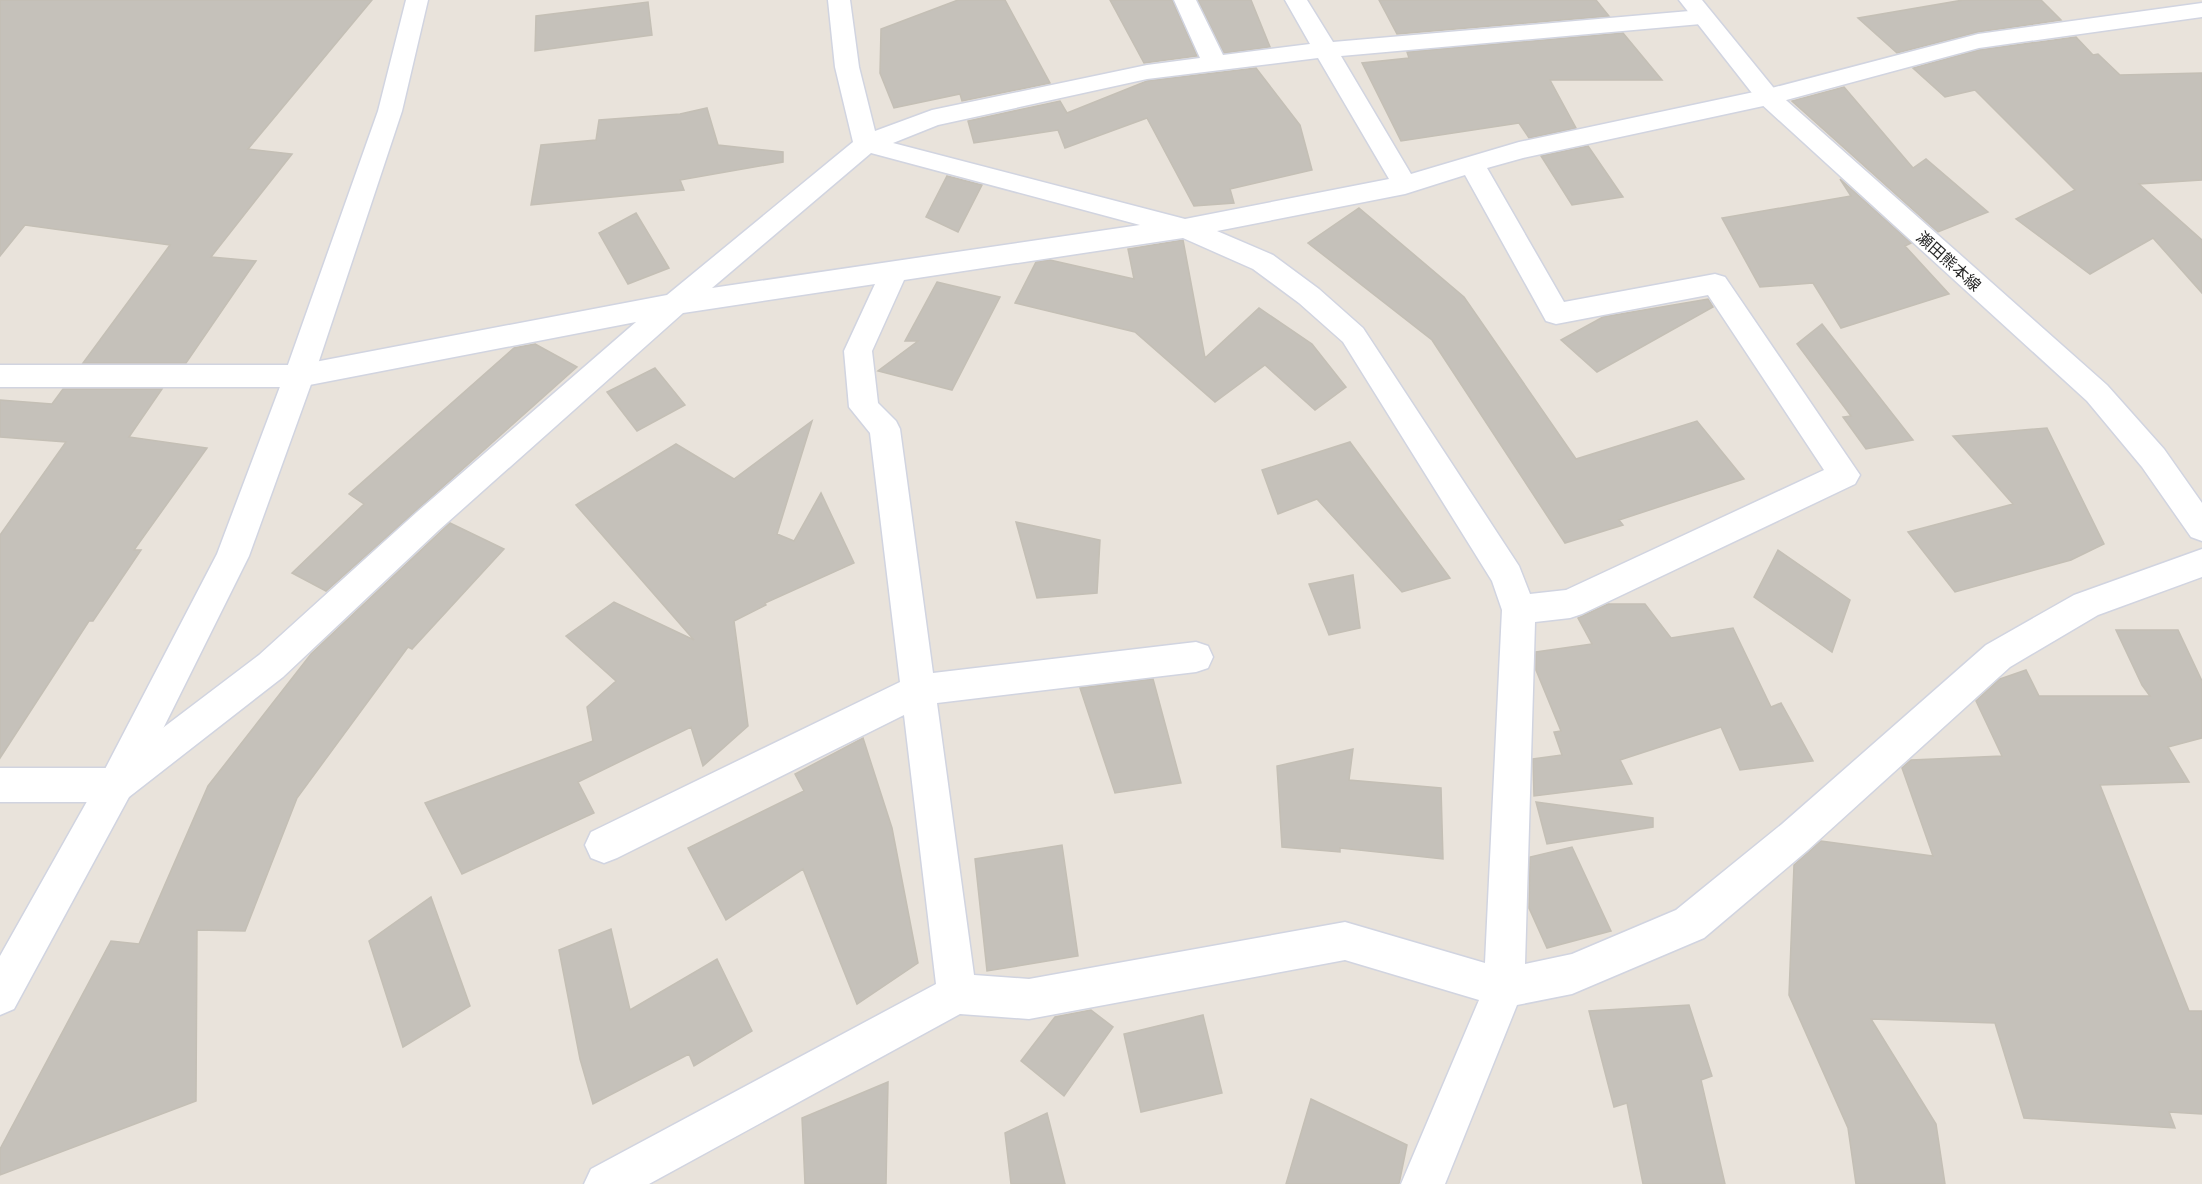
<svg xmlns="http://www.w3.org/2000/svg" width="2202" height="1184" viewBox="0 0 2202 1184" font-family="Montserrat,'Noto Sans JP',sans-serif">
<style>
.building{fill:#c5c1ba;stroke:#c4bfb5;stroke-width:1.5}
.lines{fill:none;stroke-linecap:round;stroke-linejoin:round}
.minor-casing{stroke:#d1d4e0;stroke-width:3}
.tertiary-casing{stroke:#d1d4e0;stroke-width:3}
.secondary-casing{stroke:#d1d4e0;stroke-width:3}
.minor{fill:#fff;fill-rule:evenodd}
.tertiary{fill:#fff;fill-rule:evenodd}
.secondary{fill:#fff;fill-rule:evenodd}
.labels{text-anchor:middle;stroke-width:4.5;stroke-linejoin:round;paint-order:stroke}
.street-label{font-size:16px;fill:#282828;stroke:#fff}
</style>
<rect width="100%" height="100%" fill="#e9e3db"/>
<path class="building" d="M 0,0 L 372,0 L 248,149 L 292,154 L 211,257 L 256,261 L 186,363 L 83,363 L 170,245 L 25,225 L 0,256 Z
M 958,0 L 1005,0 L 1050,83 L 962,101 L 960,94 L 894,108 L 880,73 L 881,29 Z
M 1110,0 L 1172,0 L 1197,56 L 1144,63 Z
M 1198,0 L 1251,0 L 1270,47 L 1224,53 Z
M 1379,0 L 1596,0 L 1609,16 L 1397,34 Z
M 1963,0 L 2041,0 L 2061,20 L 1978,32 L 1897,53 L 1858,18 Z
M 648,2 L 652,35 L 535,51 L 536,16 Z
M 1623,33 L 1662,80 L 1550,80 L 1576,128 L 1529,138 L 1519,123 L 1401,141 L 1362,63 L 1409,58 L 1407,52 Z
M 2076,37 L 2093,55 L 2098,54 L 2120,75 L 2202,73 L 2202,180 L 2139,184 L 2202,240 L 2202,293 L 2153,238 L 2090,274 L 2016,219 L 2075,190 L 1975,90 L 1945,97 L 1913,68 L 1979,50 Z
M 1256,68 L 1300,125 L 1312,170 L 1230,189 L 1234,203 L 1194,206 L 1147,118 L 1065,148 L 1058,130 L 974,143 L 968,121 L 1060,101 L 1067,113 L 1147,81 Z
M 1844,87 L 1913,168 L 1926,159 L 1988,212 L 1938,232 L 1792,101 Z
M 707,108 L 718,145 L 783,152 L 783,162 L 680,180 L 684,190 L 531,205 L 541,145 L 596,140 L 599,120 L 680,114 Z
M 1588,146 L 1623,197 L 1572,205 L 1541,156 Z
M 947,176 L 982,185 L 958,232 L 926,217 Z
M 1840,179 L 1911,243 L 1905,246 L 1949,294 L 1841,328 L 1813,283 L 1760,287 L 1722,218 L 1851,196 Z
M 1359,208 L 1464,297 L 1576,459 L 1697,421 L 1744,479 L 1619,520 L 1623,525 L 1565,543 L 1432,340 L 1308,243 Z
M 636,213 L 669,268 L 628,284 L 599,233 Z
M 1183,240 L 1205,358 L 1259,308 L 1312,344 L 1346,387 L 1315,410 L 1265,365 L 1215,402 L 1135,332 L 1015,303 L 1036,262 L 1050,260 L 1134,279 L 1128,249 Z
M 937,282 L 1000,297 L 952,390 L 878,371 L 918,341 L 905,341 Z
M 1708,299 L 1713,307 L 1597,372 L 1561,340 L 1603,317 Z
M 1822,324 L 1913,440 L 1866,449 L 1843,417 L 1851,416 L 1797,344 Z
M 535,344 L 577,367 L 326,591 L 292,573 L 364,504 L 349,494 L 514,348 Z
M 655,368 L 685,405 L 637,431 L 607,392 Z
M 63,389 L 162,389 L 129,437 L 207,448 L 134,550 L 141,550 L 93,621 L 89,621 L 0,758 L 0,535 L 66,442 L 0,437 L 0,400 L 52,404 Z
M 812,421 L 777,534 L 794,541 L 821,493 L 854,563 L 765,603 L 766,605 L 734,621 L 748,726 L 703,766 L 691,727 L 578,782 L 594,813 L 462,874 L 425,803 L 593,741 L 587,707 L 616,681 L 566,636 L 614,602 L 694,640 L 576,505 L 676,444 L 734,479 Z
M 2047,428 L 2104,544 L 2071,560 L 1955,592 L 1908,532 L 2013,504 L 1953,436 Z
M 1350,442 L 1450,578 L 1402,592 L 1317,499 L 1278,514 L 1262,470 Z
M 1016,522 L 1100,540 L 1097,593 L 1037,598 Z
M 450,523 L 504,549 L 412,649 L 408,647 L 297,798 L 245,931 L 197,930 L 196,1101 L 0,1175 L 0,1149 L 111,941 L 139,944 L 208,786 L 311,654 Z
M 1778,550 L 1850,600 L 1832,652 L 1754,597 Z
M 1353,575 L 1360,628 L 1329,635 L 1309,584 Z
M 1608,604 L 1645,604 L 1671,638 L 1733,628 L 1771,707 L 1781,703 L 1813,761 L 1740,770 L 1721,727 L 1620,760 L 1632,784 L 1534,796 L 1533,759 L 1562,755 L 1554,732 L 1561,731 L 1536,670 L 1536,652 L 1592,644 L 1578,618 Z
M 2116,630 L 2178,630 L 2202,681 L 2202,738 L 2168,747 L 2189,782 L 2100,785 L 2189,1011 L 2202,1011 L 2202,1114 L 2169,1112 L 2175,1128 L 2024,1118 L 1995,1023 L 1871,1019 L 1936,1124 L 1945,1184 L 1856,1184 L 1848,1128 L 1789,995 L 1794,865 L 1821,841 L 1933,856 L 1902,768 L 1911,760 L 2002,756 L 1976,701 L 2000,679 L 2026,670 L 2039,696 L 2150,696 L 2142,685 Z
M 1153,679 L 1181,783 L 1115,793 L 1080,688 Z
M 863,738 L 892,828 L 918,963 L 857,1004 L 803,869 L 726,920 L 688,848 L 804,791 L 795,774 Z
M 1353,749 L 1349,780 L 1441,788 L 1443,859 L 1340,848 L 1340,852 L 1282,847 L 1277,766 Z
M 1536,802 L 1653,818 L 1653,827 L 1547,844 Z
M 1062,845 L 1078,956 L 987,971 L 975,859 Z
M 1572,847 L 1611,931 L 1547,948 L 1529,908 L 1530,857 Z
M 431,897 L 470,1006 L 403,1047 L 369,941 Z
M 611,929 L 630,1010 L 717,959 L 752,1031 L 694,1066 L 689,1054 L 593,1104 L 580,1059 L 559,950 Z
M 1689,1005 L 1712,1076 L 1701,1080 L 1725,1184 L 1643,1184 L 1627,1103 L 1614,1107 L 1589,1011 Z
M 1091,1010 L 1113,1027 L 1064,1096 L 1021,1061 L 1055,1017 Z
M 1203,1015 L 1222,1093 L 1141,1112 L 1124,1034 Z
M 888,1082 L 886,1184 L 805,1184 L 802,1118 Z
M 1311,1099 L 1407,1145 L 1399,1184 L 1286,1184 Z
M 1047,1113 L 1065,1184 L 1011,1184 L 1005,1133 Z"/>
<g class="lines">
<g class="minor-casing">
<path id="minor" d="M 828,0 L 850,0 L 859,67 L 875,131 L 932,110 L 1147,65 L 1200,58 L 1174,0 L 1196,0 L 1223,55 L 1310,44 L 1285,0 L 1307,0 L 1333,42 L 1701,10 L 1709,12 L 1713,17 L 1709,22 L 1701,24 L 1341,56 L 1411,174 L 1519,142 L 1768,89 L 1978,34 L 2202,3 L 2202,17 L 1979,48 L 1768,105 L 1523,158 L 1487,168 L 1564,302 L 1715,274 L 1725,277 L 1860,475 L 1855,484 L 1582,614 L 1570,618 L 1535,622 L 1525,964 L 1572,954 L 1676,910 L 1782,824 L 1986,645 L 2074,595 L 2202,549 L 2202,577 L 2098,615 L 2010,667 L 1808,850 L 1704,938 L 1572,994 L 1517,1005 L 1445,1184 L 1401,1184 L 1479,1000 L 1345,960 L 1029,1019 L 960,1014 L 649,1184 L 584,1184 L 591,1169 L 936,984 L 904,715 L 617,858 L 604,863 L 591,858 L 585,845 L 591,832 L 900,682 L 870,433 L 849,407 L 844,351 L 875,284 L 683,313 L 439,530 L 283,677 L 129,797 L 116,802 L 0,802 L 0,768 L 110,768 L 259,655 L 417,512 L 636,322 L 299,387 L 0,387 L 0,365 L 299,365 L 667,295 L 853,142 L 835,67 ZM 1318,58 L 1389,179 L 1185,219 L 893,143 L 938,125 L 1147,79 ZM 871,153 L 1140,225 L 712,288 ZM 1465,175 L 1546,321 L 1556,324 L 1708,295 L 1824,470 L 1566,590 L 1530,594 L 1519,566 L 1363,328 L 1319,289 L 1273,255 L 1217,231 L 1405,194 ZM 1183,238 L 1253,269 L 1299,303 L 1343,342 L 1492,581 L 1502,610 L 1485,963 L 1345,922 L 1029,979 L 974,975 L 937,703 L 1196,672 L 1208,668 L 1213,657 L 1208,646 L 1196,642 L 933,673 L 900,429 L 896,421 L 878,403 L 872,351 L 904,280 Z"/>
</g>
<g class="tertiary-casing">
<path id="tertiary" d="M 406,0 L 428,0 L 402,111 L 314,376 L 249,556 L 129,797 L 14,1009 L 0,1015 L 0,956 L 103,773 L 217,554 L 284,376 L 378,111 Z"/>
</g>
<g class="secondary-casing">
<path id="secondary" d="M 1679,0 L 1702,0 L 1777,92 L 2107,385 L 2164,449 L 2202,503 L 2202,541 L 2191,537 L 2142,467 L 2087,401 L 1759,102 Z"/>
</g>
<use href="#minor" class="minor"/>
<use href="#tertiary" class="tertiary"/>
<use href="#secondary" class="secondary"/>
</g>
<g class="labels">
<g class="street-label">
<text transform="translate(1949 261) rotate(42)" y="6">瀬田熊本線</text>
</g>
</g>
</svg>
